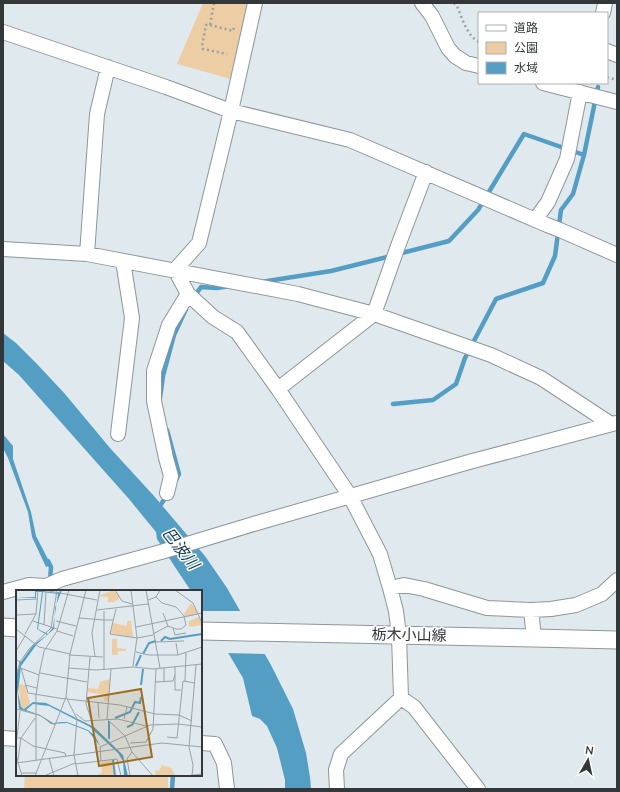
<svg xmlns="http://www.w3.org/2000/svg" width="620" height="792" viewBox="0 0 620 792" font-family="Mulish,'Noto Sans JP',sans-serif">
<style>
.green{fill:#edcda3}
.water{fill:#559ec3}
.pier{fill:#dfe9ee}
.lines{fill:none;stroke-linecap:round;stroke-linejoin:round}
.stream{stroke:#559ec3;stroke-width:4.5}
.minor-casing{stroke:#8d969c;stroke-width:16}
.major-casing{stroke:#8d969c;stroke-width:19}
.path{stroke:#99a0a4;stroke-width:2.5;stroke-dasharray:2 3;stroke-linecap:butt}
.minor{stroke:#fff;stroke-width:14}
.major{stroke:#fff;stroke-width:17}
.labels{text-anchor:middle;stroke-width:3;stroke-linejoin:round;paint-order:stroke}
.street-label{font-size:15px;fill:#333739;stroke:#fff}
.water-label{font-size:16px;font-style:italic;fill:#193a4b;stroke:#fff}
.inset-river{fill:none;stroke:#559ec3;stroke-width:2}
.inset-road{fill:none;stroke:#9aa2a6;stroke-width:1}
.view{fill:#9d6e20;fill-opacity:0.15;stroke:#9d6e20;stroke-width:2}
.inset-edge{fill:none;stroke:#333739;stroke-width:2}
</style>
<rect width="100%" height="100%" fill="#dfe9ee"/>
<path class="green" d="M 203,3 L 248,3 L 231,79 L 177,64 Z
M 25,775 L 168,775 L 168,789 L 24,789 Z"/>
<path class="water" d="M 3,333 L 16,343 L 37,364 L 65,394 L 110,448 L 154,496 L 205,556 L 227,588 L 271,665 L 293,709 L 306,753 L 310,777 L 311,789 L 285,789 L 285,780 L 277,748 L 267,726 L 260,719 L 252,716 L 243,678 L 201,607 L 201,591 L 191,591 L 173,564 L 157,539 L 156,532 L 129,499 L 19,375 L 3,361 Z
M 3,434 L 13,446 L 13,459 L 31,512 L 36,536 L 51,565 L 46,567 L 32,537 L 28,512 L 8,458 L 3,448 Z"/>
<path class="pier" d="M 201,611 L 242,611 L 267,654 L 226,653 Z"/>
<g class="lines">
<path class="stream" d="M 398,254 L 449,241 L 478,210 L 524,134 L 584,155 L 598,87
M 261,282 L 331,271 L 391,256
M 194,297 L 201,287 L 217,288 L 230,286
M 160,398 L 163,376 L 174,335 L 186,309
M 393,404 L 433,400 L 456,384 L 465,358 L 496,299 L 543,283 L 555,256 L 561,210 L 573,194 L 584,155
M 167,430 L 179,474 L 175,482
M 158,509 L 167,495
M 48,561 L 51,567 L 50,581
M 172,789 L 173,775"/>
<g class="minor-casing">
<path id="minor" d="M 255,3 L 231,111 L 199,243 L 175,270 L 188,294 L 213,317 L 237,332 L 278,389 L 350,496 L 380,554 L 390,588 L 396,611 L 399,635 L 401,698 L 414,707 L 478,789
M 422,3 L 432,16 L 448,48 L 455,56 L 466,63 L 479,66
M 603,13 L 605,3
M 3,32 L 166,87 L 231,111 L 350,140 L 547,225 L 560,230 L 617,255
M 607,51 L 617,55
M 543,83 L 617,102
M 535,220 L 548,202 L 567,159 L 580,92
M 3,249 L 87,254 L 298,294 L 374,314 L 491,355 L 541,378 L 611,424
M 87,254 L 97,114 L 108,67
M 278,389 L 374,314 L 398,246 L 426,172
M 118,434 L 132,318 L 123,261
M 167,493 L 171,476 L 166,458 L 154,401 L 154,371 L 169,325 L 188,294
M 390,588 L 404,585 L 424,589 L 487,608 L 531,610 L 551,609 L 576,605 L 602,594 L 617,580
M 42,591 L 46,586 L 62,579 L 161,552 L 257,523 L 469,462 L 616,423
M 3,592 L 29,585 L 46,586
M 531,610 L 534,638
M 3,738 L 17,739
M 201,743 L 215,744 L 224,763 L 227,789
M 337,789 L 336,770 L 341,754 L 401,698"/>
</g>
<g class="major-casing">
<path id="major" d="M 3,627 L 17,628
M 201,631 L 534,638 L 617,640"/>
</g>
<path class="path" d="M 214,3 L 210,25 L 206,25 L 202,46 L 203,49 L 227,54
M 454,3 L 457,6 C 462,18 467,36 479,42
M 210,25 L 233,31 L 234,27
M 607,77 L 617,80"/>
<use href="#minor" class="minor"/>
<use href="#major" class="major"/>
</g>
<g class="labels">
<g class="street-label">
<text transform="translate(409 635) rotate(1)" y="5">栃木小山線</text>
</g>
<g class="water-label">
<text transform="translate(181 548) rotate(52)" y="6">巴波川</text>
</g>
</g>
<g transform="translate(16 590)">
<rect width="186" height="186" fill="#dfe9ee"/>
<path d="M 98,0 L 104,8 L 98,12 L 92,12 L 92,7 L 82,6 ZM 175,13 L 183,24 L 169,27 L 168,24 ZM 183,27 L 186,35 L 173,37 L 173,31 ZM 111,31 L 115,31 L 117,47 L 95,43 L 97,33 L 111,36 ZM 96,49 L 101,49 L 101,58 L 110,59 L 110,61 L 102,61 L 102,65 L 96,65 ZM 94,89 L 93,111 L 88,111 L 89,105 L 72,102 L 72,98 L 82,99 L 84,92 ZM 3,94 L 9,95 L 14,113 L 9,118 L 5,118 L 4,112 ZM 97,171 L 99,186 L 79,186 L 86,183 L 85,172 ZM 146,175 L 155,178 L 159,185 L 140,186 L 139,180 L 143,181 Z" fill="#edcda3"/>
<path d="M 19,0 L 42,3 L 46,0 L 39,18 L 38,39 L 21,54 L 5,76 L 2,103 L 5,117 L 8,119 L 17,112 L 30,113 L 78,137 L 107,165 L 112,186 L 108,186 L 107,171 L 102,163 L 74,137 L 33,116 L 17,114 L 10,120 L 24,125 L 37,133 L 46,132 L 51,132 L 72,140 L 79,146 L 84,156 L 72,141 L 51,133 L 35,134 L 25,126 L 3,119 L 0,87 L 4,73 L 0,69 L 5,72 L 17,55 L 31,45 L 21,39 L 26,2 L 20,2 L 20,8 L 0,8 L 19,7 ZM 27,2 L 42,4 L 37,37 L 32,44 L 22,39 Z" fill="#559ec3" fill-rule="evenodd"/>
<path class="inset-river" d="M 145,51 L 149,47 L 154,49 L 186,44M 127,64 L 133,53 L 140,51M 120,76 L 125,65M 125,95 L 127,79M 99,128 L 114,122 L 119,112 L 124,113 L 125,107M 93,131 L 93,149M 111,137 L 116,135 L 123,122M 97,170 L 99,186"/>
<path class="inset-road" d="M 28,0 L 81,10M 99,0 L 106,11 L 116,14M 115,0 L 121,48 L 117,76M 130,0 L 144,78M 159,0 L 177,13 L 186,33M 140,7 L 146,13 L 160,17 L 169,27M 0,10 L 21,9M 132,10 L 140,7 L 144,0M 100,19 L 94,44 L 121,48 L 137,45M 81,20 L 132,14M 88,21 L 88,30 L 97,30M 147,23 L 152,36 L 160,39 L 165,39 L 170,35 L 168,27M 0,25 L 20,24M 63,28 L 88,30 L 88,79M 17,31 L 41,39M 40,31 L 60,36M 28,35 L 30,1M 120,37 L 186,23M 157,38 L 159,45 L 170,43M 0,39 L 23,57 L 54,64M 41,41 L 57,46M 9,44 L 20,24 L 22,0M 137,44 L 152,36M 139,52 L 168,51M 160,53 L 162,65M 0,61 L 9,46M 120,62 L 133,65 L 162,65 L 186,57M 53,65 L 87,67M 74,67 L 70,114 L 75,129M 79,67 L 76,43 L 84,0M 2,77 L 23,85M 159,77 L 159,100 L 165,100M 5,78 L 12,103 L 49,109M 52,78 L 80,80 L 117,77 L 137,79 L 186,74M 148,78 L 148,91M 95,79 L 91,129 L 109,146 L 116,162 L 137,186M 24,83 L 71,92M 0,85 L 4,72 L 13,59 L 35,38 L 41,0M 169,91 L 170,63M 140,92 L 157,91 L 159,85M 9,95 L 21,98M 50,107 L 61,129 L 58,165 L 62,186M 51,109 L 104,115 L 139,124 L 163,125M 82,112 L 83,128M 0,119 L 23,125 L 39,135M 60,124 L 69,131 L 102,129 L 130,136M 163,125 L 176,131M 108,129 L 111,117M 1,147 L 4,121M 151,147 L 161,148 L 167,91 L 179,93M 0,148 L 5,148 L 17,156 L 49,163 L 50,166M 114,153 L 130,152 L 137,139 L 140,79M 0,165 L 6,186M 33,168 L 38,186M 2,170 L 5,148 L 19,128M 20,170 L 20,105 L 23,85 L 28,61 L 41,41 L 53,0M 85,171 L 84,157 L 134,135 L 162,134 L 186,137M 0,173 L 146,153 L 186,157M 59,174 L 101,169 L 105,186M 6,183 L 20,183M 19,186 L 50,107 L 54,64 L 70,0M 28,186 L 59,173M 114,186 L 111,169 L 116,162M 169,186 L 186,184M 176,186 L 177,175 L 173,157 L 180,75"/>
<path class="view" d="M 125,99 L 136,167 L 83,176 L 72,108 Z"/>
<rect width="186" height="186" class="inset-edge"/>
</g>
<rect width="620" height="792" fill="none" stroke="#333739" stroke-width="8"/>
<rect x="478" y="12" width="130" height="72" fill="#ffffff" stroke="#adafb0"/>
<rect x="486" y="25" width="20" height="6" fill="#ffffff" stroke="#adafb0"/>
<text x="514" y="32" font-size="12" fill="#333739">道路</text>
<rect x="486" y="42" width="20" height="12" fill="#edcda3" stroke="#adafb0"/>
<text x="514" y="52" font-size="12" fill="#333739">公園</text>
<rect x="486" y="62" width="20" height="12" fill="#559ec3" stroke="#adafb0"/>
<text x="514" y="72" font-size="12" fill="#333739">水域</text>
<g transform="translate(588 760) rotate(9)" stroke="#ffffff" stroke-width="3" paint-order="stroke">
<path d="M0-3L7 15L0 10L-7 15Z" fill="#333739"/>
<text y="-6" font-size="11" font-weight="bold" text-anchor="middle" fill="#333739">N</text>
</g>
</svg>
